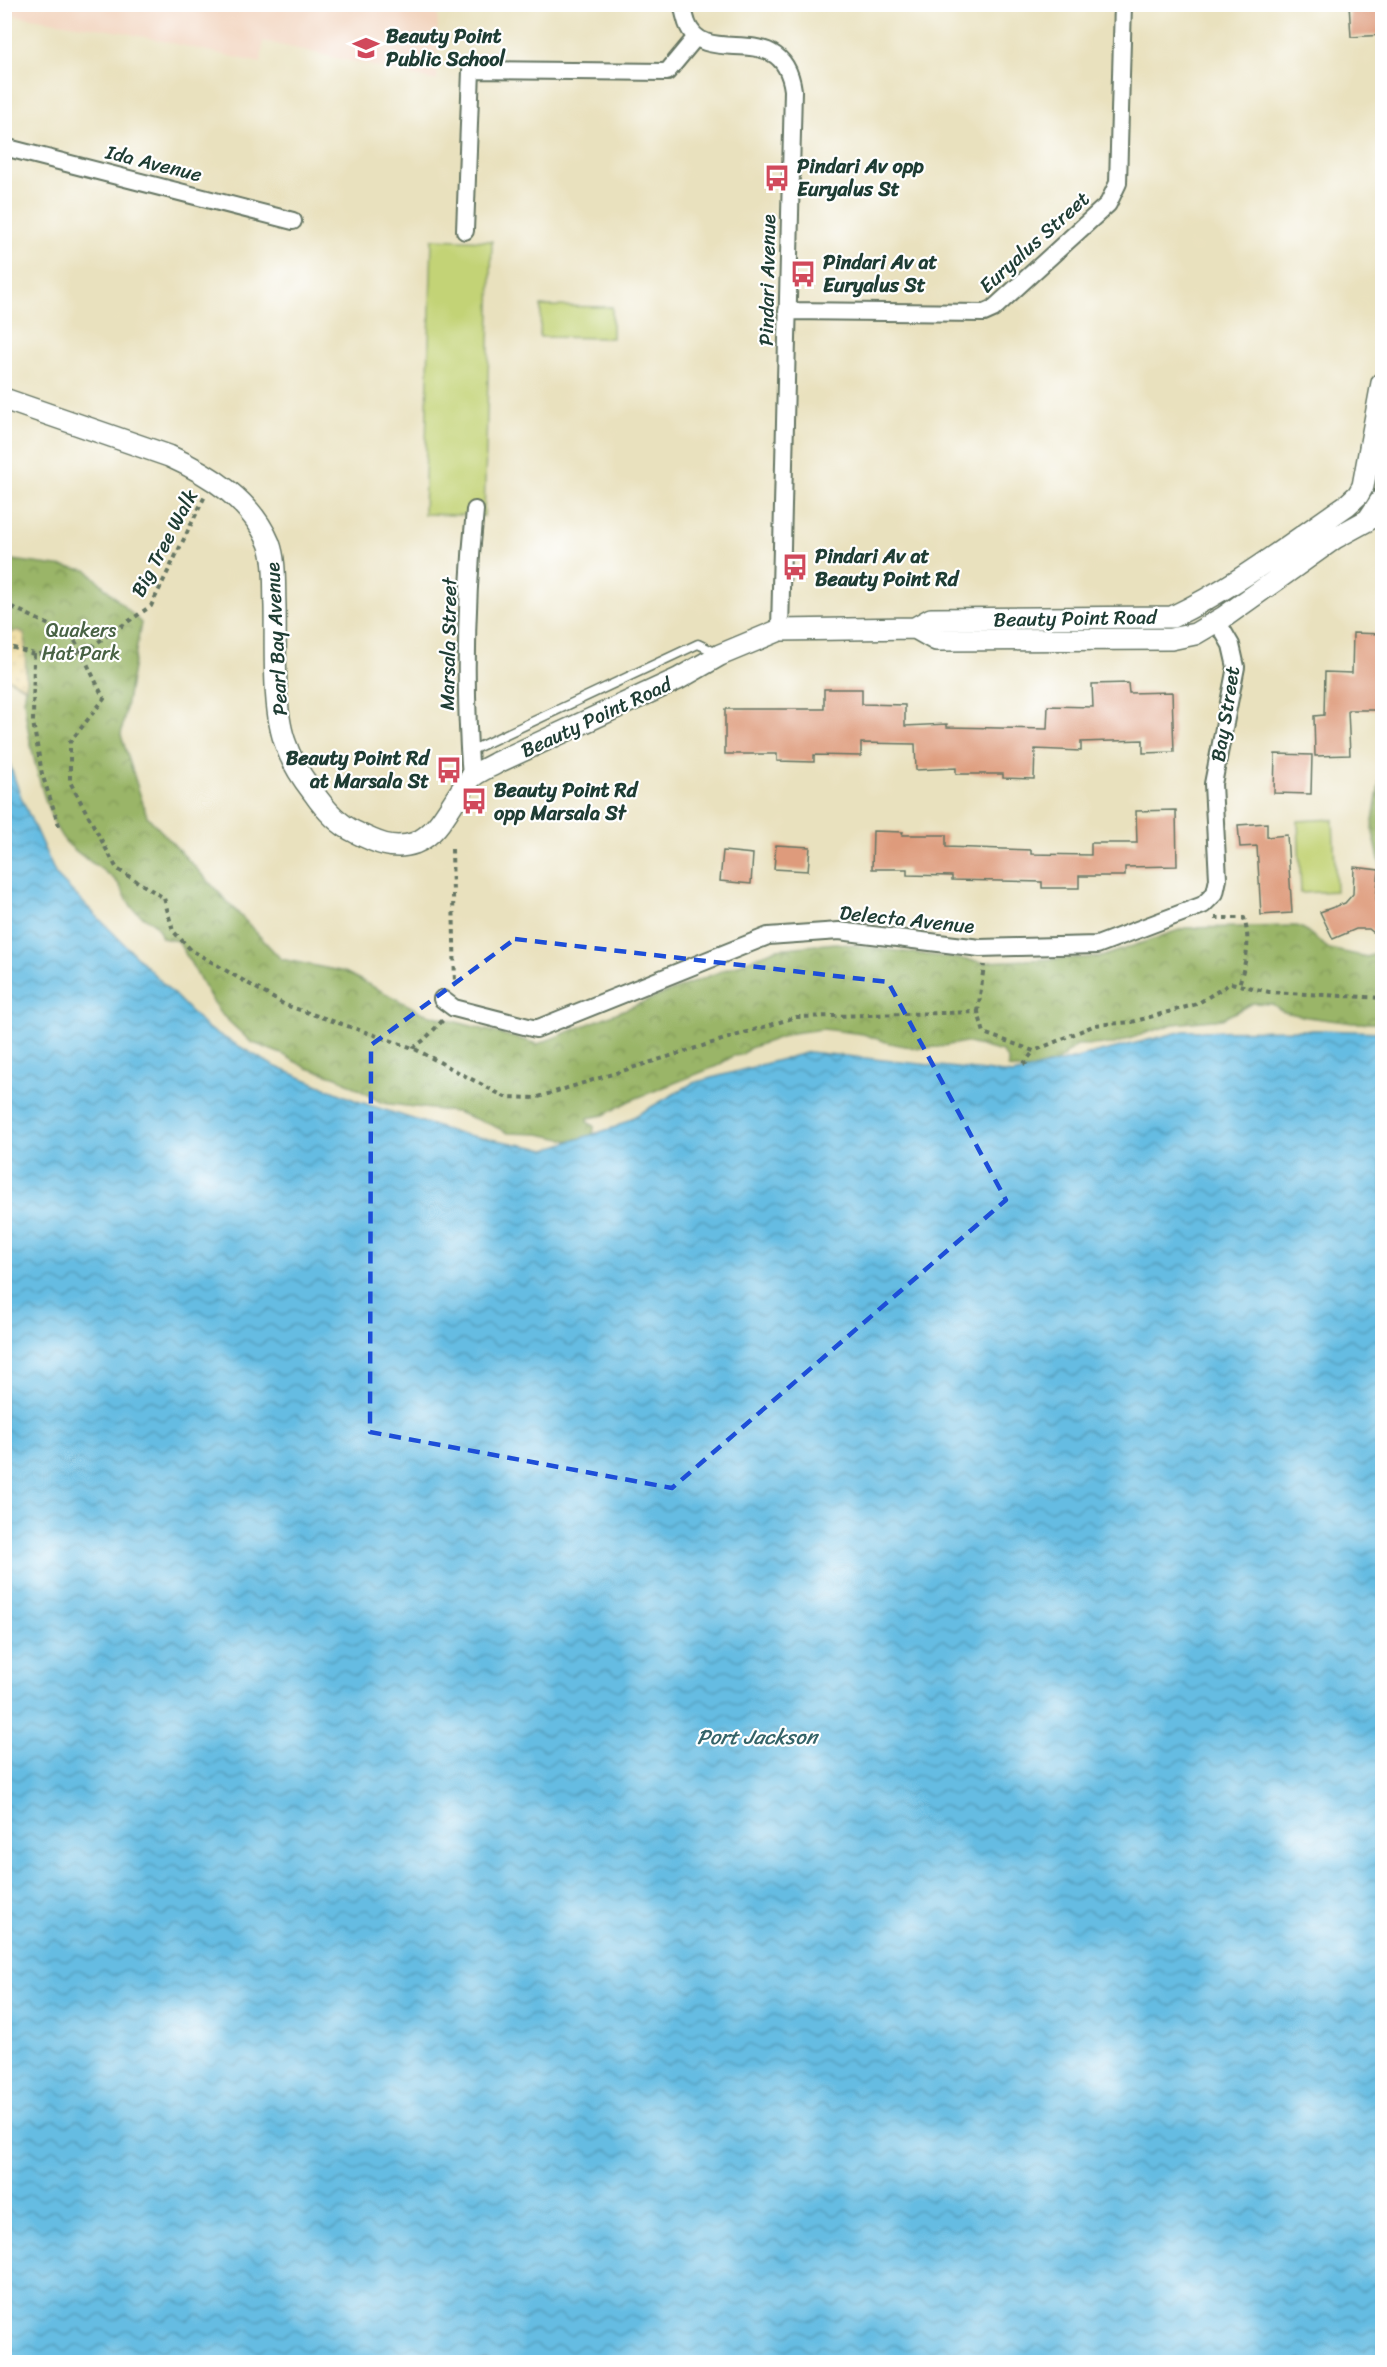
<svg xmlns="http://www.w3.org/2000/svg" width="1387" height="2367" viewBox="0 0 1387 2367" font-family="Sriracha,sans-serif">
<style>
.built{fill:#f2d4be}
.forest{fill:url(#forest-crowns);stroke:#5c794e;stroke-width:1.5}
.sand{fill:url(#sand-dots);stroke:#868c69;stroke-width:1.5}
.park{fill:#c3d376;stroke:#718855;stroke-width:1.5}
.water{fill:url(#water-waves);stroke:#427c8b;stroke-width:1.5}
.building{fill:#de9b7c}
.lines{fill:none;stroke-linecap:round;stroke-linejoin:round}
.service-casing{stroke:#667664;stroke-width:11}
.minor-casing{stroke:#667664;stroke-width:20}
.tertiary-casing{stroke:#667664;stroke-width:24}
.path{stroke:#667664;stroke-width:4;stroke-dasharray:4.5 4.5;stroke-linecap:butt}
.service{stroke:#fff;stroke-width:8}
.minor{stroke:#fff;stroke-width:16}
.tertiary{stroke:#fff;stroke-width:21}
.marked{fill:none;stroke:#1d4ed8;stroke-width:4.5;stroke-dasharray:12 8;stroke-linejoin:round}
.labels{text-anchor:middle;stroke-width:4.5;stroke-linejoin:round;paint-order:stroke}
.poi-label{font-size:20px;font-weight:bold;fill:#1f3d34;stroke:#fff;text-anchor:start}
.street-label{font-size:20px;fill:#1f3d34;stroke:#fff}
.park-label{font-size:20px;fill:#486244;stroke:#fff}
.water-label{font-size:21px;font-style:italic;fill:#346368;stroke:#fff}
</style>
<defs>
<pattern id="forest-crowns" width="20" height="18" patternUnits="userSpaceOnUse" patternTransform="scale(1.5)"><rect width="20" height="18" fill="#9ab567"/><path d="M2 6a3 3 0 1 1 6 0M12 15a3 3 0 1 1 6 0" fill="none" stroke="#7d9456"/></pattern>
<pattern id="sand-dots" width="8" height="8" patternUnits="userSpaceOnUse" patternTransform="scale(1.5)"><rect width="8" height="8" fill="#eeda9e"/><path d="M2 2h.1M6 6h.1" fill="none" stroke="#ccbc89" stroke-width="1.8" stroke-linecap="round"/></pattern>
<pattern id="water-waves" width="16" height="10" patternUnits="userSpaceOnUse" patternTransform="scale(1.5)"><rect width="16" height="10" fill="#65bce2"/><path d="M0 5q4-4 8 0t8 0" fill="none" stroke="#539ab8"/></pattern>
</defs>
<rect width="100%" height="100%" fill="#fff"/>
<filter id="ink" filterUnits="userSpaceOnUse"><feTurbulence type="fractalNoise" baseFrequency=".0167" numOctaves="2"/><feDisplacementMap in="SourceGraphic" scale="12" xChannelSelector="R" yChannelSelector="G"/><feConvolveMatrix kernelMatrix="1 2 1 2 8 2 1 2 1" color-interpolation-filters="sRGB"/></filter>
<filter id="wash" filterUnits="userSpaceOnUse"><feTurbulence type="fractalNoise" baseFrequency=".008" numOctaves="4" result="noise"/><feDisplacementMap in="SourceGraphic" scale="24" xChannelSelector="R" yChannelSelector="G"/><feGaussianBlur stdDeviation="1.35" result="paint"/><feColorMatrix in="noise" values="0 0 0 0 0 0 0 0 0 0 0 0 0 0 0 0 0 1.4 0 .05"/><feComposite in="paint" operator="in"/></filter>
<g filter="url(#wash)">
<rect width="100%" height="100%" fill="#e9e1be"/>
<path class="built" d="M 4,5 L 438,5 L 437,81 L 263,41 L 261,63 L 122,32 L 5,14 Z"/>
<path class="forest" d="M 5,559 L 87,570 L 141,623 L 121,735 L 147,816 L 281,959 L 345,972 L 423,1013 L 538,1044 L 777,949 L 836,943 L 983,962 L 1101,957 L 1185,928 L 1296,926 L 1304,929 L 1329,949 L 1367,957 L 1382,951 L 1382,1023 L 1353,1023 L 1307,1017 L 1284,1012 L 1272,1004 L 1253,1003 L 1222,1019 L 1173,1024 L 1114,1044 L 1077,1045 L 1055,1063 L 1038,1068 L 1031,1073 L 1027,1070 L 1008,1068 L 1008,1060 L 1002,1052 L 965,1042 L 938,1047 L 916,1048 L 889,1043 L 863,1034 L 823,1029 L 792,1033 L 750,1048 L 741,1055 L 733,1056 L 717,1066 L 629,1101 L 604,1115 L 588,1118 L 587,1122 L 594,1126 L 593,1136 L 577,1142 L 539,1134 L 508,1133 L 492,1125 L 456,1112 L 382,1103 L 337,1077 L 307,1068 L 284,1055 L 251,1042 L 219,1012 L 178,941 L 162,938 C 155,919 151,923 138,913 C 126,905 125,889 115,880 C 99,865 79,857 65,841 C 44,817 26,730 24,697 C 24,691 26,685 26,679 C 26,664 25,649 24,634 L 19,630 L 5,635 Z
M 1382,765 L 1382,872 L 1372,828 Z"/>
<path class="sand" d="M 19,630 L 24,634 L 25,640 L 26,688 L 5,677 L 5,635 Z"/>
<path class="park" d="M 432,239 L 492,241 L 484,516 L 424,514 Z
M 541,306 L 612,307 L 612,338 L 540,337 Z
M 1333,819 L 1336,891 L 1301,893 L 1298,821 Z"/>
<path class="water" d="M 4,748 L 21,797 L 56,875 L 207,1028 L 274,1066 L 357,1101 L 456,1133 L 546,1149 L 616,1127 L 693,1083 L 809,1052 L 1013,1074 L 1184,1031 L 1316,1030 L 1382,1032 L 1382,2362 L 5,2362 Z"/>
<g id="blocks">
<path class="building" d="M 1349,4 L 1383,4 L 1383,35 L 1351,37 Z
M 1353,633 L 1383,634 L 1383,665 L 1376,665 L 1375,710 L 1348,710 L 1350,755 L 1315,756 L 1314,716 L 1324,715 L 1325,672 L 1352,673 Z
M 1128,683 L 1129,693 L 1172,692 L 1174,752 L 1143,753 L 1143,740 L 1081,742 L 1081,751 L 1035,749 L 1034,779 L 1003,778 L 1003,774 L 956,774 L 956,768 L 916,770 L 915,744 L 861,743 L 861,756 L 814,755 L 814,762 L 777,761 L 777,754 L 725,754 L 725,709 L 824,709 L 824,689 L 862,689 L 862,704 L 905,705 L 905,726 L 947,724 L 947,727 L 1047,729 L 1048,706 L 1093,707 L 1092,684 Z
M 1275,754 L 1312,755 L 1311,794 L 1274,793 Z
M 1176,810 L 1177,866 L 1125,867 L 1125,876 L 1079,876 L 1079,888 L 1042,888 L 1042,882 L 952,880 L 952,876 L 907,875 L 907,869 L 872,869 L 873,831 L 903,832 L 902,835 L 946,835 L 946,847 L 1031,850 L 1031,854 L 1091,855 L 1091,843 L 1137,843 L 1136,811 Z
M 1267,823 L 1267,837 L 1287,835 L 1292,913 L 1261,915 L 1257,846 L 1240,847 L 1238,825 Z
M 776,845 L 810,847 L 808,871 L 774,869 Z
M 723,851 L 753,854 L 751,884 L 720,881 Z
M 1354,867 L 1379,870 L 1376,899 L 1383,911 L 1383,940 L 1369,929 L 1356,929 L 1333,939 L 1320,912 L 1345,903 L 1353,894 Z"/>
</g>
</g>
<g filter="url(#ink)">
<use href="#blocks" fill-opacity="0" stroke="#667664" stroke-width="1.5"/>
<g class="lines">
<g class="service-casing">
<path id="service" d="M 470,751 L 698,644 L 719,654"/>
</g>
<g class="minor-casing">
<path id="minor" d="M 683,4 C 683,11 685,16 687,23 C 704,71 783,15 793,90 L 780,630
M 4,147 L 293,221
M 465,231 L 471,70 L 667,72 L 696,37
M 787,311 L 984,313 L 993,309 L 1108,204 L 1118,183 L 1123,4
M 471,777 C 464,689 466,598 475,510
M 442,999 L 454,1008 L 536,1029 L 768,936 L 839,931 L 980,948 L 1097,945 L 1203,905 L 1215,893 L 1218,879 L 1213,784 L 1236,667 L 1231,645 L 1217,621"/>
</g>
<g class="tertiary-casing">
<path id="tertiary" d="M 4,399 L 169,456 C 209,474 251,500 269,543 C 276,561 274,586 275,606 C 276,644 272,711 286,745 C 292,762 302,778 313,792 C 324,808 338,824 355,832 C 375,842 393,851 415,843 C 442,832 452,798 471,778 C 478,771 490,767 498,762 L 678,679 L 720,655 L 780,630 L 915,628 L 931,619 L 1172,617 C 1235,587 1290,544 1347,505 L 1358,495 L 1363,486 L 1382,383
M 915,628 L 936,640 L 1171,639 L 1195,634 L 1224,617 L 1335,538 L 1368,520 L 1382,499"/>
</g>
<path class="path" d="M 4,233 L 4,238
M 4,603 L 72,636 L 82,653 L 104,699 L 70,742 L 70,782 L 117,869 L 164,898 L 173,931 L 191,950 L 285,1005 L 413,1048 L 505,1097 L 535,1098 L 796,1017 L 978,1012 L 984,1033 L 1034,1051 L 1095,1025 L 1132,1022 L 1197,1004 L 1231,983 L 1269,992 L 1382,998
M 4,645 L 34,654 L 82,653 L 151,606 L 205,496
M 34,654 L 33,722 L 42,774 L 60,828
M 452,849 L 455,986
M 1215,918 L 1244,918 C 1251,942 1246,961 1239,985
M 978,1012 L 984,965
M 413,1048 L 424,1040 L 443,1020
M 1026,1065 L 1025,1062 L 1034,1051"/>
<use href="#service" class="service"/>
<use href="#minor" class="minor"/>
<use href="#tertiary" class="tertiary"/>
</g>
</g>
<path class="marked" d="M 515,939 L 888,982 L 1006,1200 L 672,1488 L 370,1432 L 371,1045 Z"/>
<defs>
<g id="school-bare" transform="scale(2.07)"><path d="M0-5L7-2L0 1L-7-2ZM-4 1L0 2.5L4 1V4Q0 6-4 4Z" fill="#d1495b" stroke="#fff" stroke-width="2.5" paint-order="stroke"/></g>
<g id="bus-bare" transform="scale(2.07)"><path d="M-5-6H5V4H4V6H2V4H-2V6H-4V4H-5ZM-3.5-4V0h7V-4ZM-3.5 1.2v1.5H-2V1.2ZM2 1.2v1.5H3.5V1.2Z" fill="#d1495b" stroke="#fff" stroke-width="2.5" paint-order="stroke"/></g>
</defs>
<g fill-rule="evenodd">
<use href="#school-bare" x="366" y="48"/>
<use href="#bus-bare" x="777" y="178"/>
<use href="#bus-bare" x="803" y="274"/>
<use href="#bus-bare" x="795" y="567"/>
<use href="#bus-bare" x="449" y="770"/>
<use href="#bus-bare" x="474" y="801"/>
</g>
<g class="labels">
<g class="poi-label">
<text x="386" y="43">Beauty Point<tspan x="386" dy="23">Public School</tspan></text>
<text x="797" y="173">Pindari Av opp<tspan x="797" dy="23">Euryalus St</tspan></text>
<text x="823" y="269">Pindari Av at<tspan x="823" dy="23">Euryalus St</tspan></text>
<text x="815" y="563">Pindari Av at<tspan x="815" dy="23">Beauty Point Rd</tspan></text>
<text x="429" y="765" text-anchor="end">Beauty Point Rd<tspan x="429" dy="23">at Marsala St</tspan></text>
<text x="494" y="797">Beauty Point Rd<tspan x="494" dy="23">opp Marsala St</tspan></text>
</g>
<g class="street-label">
<text transform="translate(154 163) rotate(14)" y="7">Ida Avenue</text>
<text transform="translate(1034 242) rotate(-42)" y="7">Euryalus Street</text>
<text transform="translate(767 280) rotate(-89)" y="7">Pindari Avenue</text>
<text transform="translate(164 543) rotate(-62)" y="7">Big Tree Walk</text>
<text transform="translate(1075 618) rotate(-1)" y="7">Beauty Point Road</text>
<text transform="translate(276 639) rotate(-93)" y="7">Pearl Bay Avenue</text>
<text transform="translate(448 644) rotate(-89)" y="7">Marsala Street</text>
<text transform="translate(1225 714) rotate(-81)" y="7">Bay Street</text>
<text transform="translate(596 717) rotate(-25)" y="7">Beauty Point Road</text>
<text transform="translate(907 919) rotate(6)" y="7">Delecta Avenue</text>
</g>
<g class="park-label">
<text x="81" y="637">Quakers<tspan x="81" dy="23">Hat Park</tspan></text>
</g>
<g class="water-label">
<text x="757" y="1744">Port Jackson</text>
</g>
</g>
<rect width="1387" height="2367" fill="none" stroke="#fff" stroke-width="24"/>
</svg>
